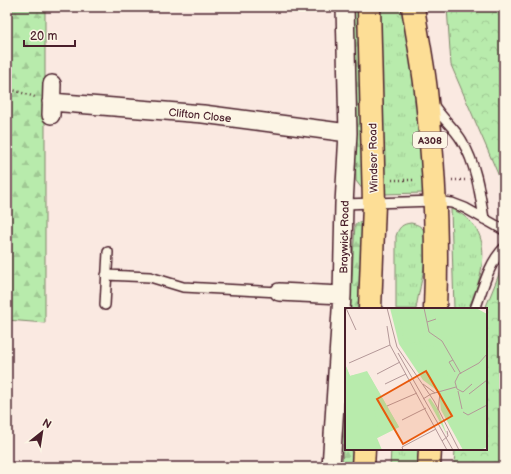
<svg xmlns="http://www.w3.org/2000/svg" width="511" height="474" viewBox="0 0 511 474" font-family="'Balsamiq Sans',sans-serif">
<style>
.grass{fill:url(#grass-tufts);stroke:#81856c}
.forest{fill:url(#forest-firs);stroke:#81856c}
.park{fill:url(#park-crowns);stroke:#81856c}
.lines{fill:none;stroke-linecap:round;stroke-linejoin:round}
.service-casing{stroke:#4a1f2b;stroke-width:12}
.minor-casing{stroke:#4a1f2b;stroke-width:20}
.primary-casing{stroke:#4a1f2b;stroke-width:25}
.path{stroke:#4a1f2b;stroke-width:2.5;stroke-dasharray:1 3;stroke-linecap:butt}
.service{stroke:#fcf5e5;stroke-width:9}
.minor{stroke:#fcf5e5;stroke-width:17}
.primary{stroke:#fdde96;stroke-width:22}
.labels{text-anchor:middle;stroke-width:3;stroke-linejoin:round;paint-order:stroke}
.shield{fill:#fcf5e5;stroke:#7f5f63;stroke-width:1}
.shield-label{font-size:10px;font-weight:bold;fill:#4a1f2b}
.street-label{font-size:11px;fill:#4a1f2b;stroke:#fcf5e5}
.inset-road{fill:none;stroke:#b49898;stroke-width:1}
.view{fill:#e8590c;fill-opacity:0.15;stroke:#e8590c;stroke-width:2}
.inset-edge{fill:none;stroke:#4a1f2b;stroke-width:2}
</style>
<defs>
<pattern id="grass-tufts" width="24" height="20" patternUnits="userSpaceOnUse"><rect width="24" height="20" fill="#b8ebac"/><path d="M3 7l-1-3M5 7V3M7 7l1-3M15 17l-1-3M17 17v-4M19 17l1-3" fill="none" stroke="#a0c994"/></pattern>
<pattern id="forest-firs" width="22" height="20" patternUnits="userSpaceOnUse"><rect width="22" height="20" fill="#b8ebac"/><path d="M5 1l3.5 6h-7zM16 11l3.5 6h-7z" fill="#a0c994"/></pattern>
<pattern id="park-crowns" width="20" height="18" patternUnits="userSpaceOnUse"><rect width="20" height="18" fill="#b8ebac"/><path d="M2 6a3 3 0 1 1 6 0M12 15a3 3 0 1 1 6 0" fill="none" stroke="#a0c994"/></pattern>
</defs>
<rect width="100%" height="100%" fill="#fae9e1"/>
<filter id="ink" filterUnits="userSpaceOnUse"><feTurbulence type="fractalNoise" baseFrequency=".025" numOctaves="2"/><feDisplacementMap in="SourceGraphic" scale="8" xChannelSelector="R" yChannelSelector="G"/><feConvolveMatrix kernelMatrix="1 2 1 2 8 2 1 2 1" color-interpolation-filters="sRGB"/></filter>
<g filter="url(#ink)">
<path class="grass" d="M 378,7 L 405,7 L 416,89 L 424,193 L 384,194 Z
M 451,209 C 497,227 484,274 468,309 L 454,309 Z
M 411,223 C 416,224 422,226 424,231 C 432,244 418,293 416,309 L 396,309 L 396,236 C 399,227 402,224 411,223 Z
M 391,449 L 421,449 L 418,467 L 390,467 Z"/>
<path class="forest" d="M 7,7 L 45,7 L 45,323 L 7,320 Z
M 352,7 L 359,7 L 367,195 L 356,181 Z
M 365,220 L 363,309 L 350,309 L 355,224 Z
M 346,389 L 346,449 L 360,449 L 359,467 L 342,467 Z"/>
<path class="park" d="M 447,7 L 504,7 L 504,188 L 451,65 Z
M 504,262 L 504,467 L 454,467 L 455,449 L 486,449 L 485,309 Z"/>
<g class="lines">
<g class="service-casing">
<path id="service" d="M 433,104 C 441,118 454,127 462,141 C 476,164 480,193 484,219
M 344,204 L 434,201 L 452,203 L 465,208 L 504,230
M 106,275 L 150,277 L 183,287 L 279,292
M 105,305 L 108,252
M 475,309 C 483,289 488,264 504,248"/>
</g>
<g class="minor-casing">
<path id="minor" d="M 51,102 L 203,114 L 348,133
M 51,115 L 52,84
M 279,292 L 342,295
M 331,467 L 342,295 L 344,204 L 348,133 L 345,7"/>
</g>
<g class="primary-casing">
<path id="primary" d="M 369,7 L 374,204 L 370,309
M 413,7 C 417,35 423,63 426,91 C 434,163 438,237 435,309
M 363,467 L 364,449
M 429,467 L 430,449"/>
</g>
<path class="path" d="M 7,88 L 35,97
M 392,180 L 415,180
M 452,180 L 465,180"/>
<use href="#service" class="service"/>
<use href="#minor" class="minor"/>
<use href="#primary" class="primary"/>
</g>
</g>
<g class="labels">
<rect class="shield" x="413" y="132" width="34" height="16" rx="3"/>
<g class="shield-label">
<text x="430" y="144">A308</text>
</g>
<g class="street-label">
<text transform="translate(200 115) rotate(6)" y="4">Clifton Close</text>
<text transform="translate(373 158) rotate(-91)" y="4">Windsor Road</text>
<text transform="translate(344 237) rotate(-89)" y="4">Braywick Road</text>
</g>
</g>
<g transform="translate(345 308)">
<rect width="142" height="142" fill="#fae9e1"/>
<path d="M 0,56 L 5,68 L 22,63 L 54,119 L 32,130 L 37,142 L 0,142 ZM 85,90 L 93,102 L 102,127 L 83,92 Z" fill="#b8ebac"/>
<path d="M 0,56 L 5,68 L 13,66 L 17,76 L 9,80 L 0,73 ZM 24,67 L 54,119 L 32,130 L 33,122 ZM 12,134 L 18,142 L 0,142 L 0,141 Z" fill="#b8ebac"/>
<path d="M 45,0 L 131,0 L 142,6 L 142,139 L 136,142 L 118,142 L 96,102 L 94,84 L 78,72 L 54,36 Z" fill="#b8ebac"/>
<path d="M 51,0 L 53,0 L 59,28 L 69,35 L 74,34 L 79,28 L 75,0 L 77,0 L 84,30 L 72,37 L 59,33 ZM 115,24 L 133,54 L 117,63 L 100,33 ZM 87,36 L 104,66 L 88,75 L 71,45 Z" fill="#b8ebac"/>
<path class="inset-road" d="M 1,0 L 11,22M 42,0 L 52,39 L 89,93 L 114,142M 79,0 L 82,14M 91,11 L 82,14 L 84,24 L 97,33 L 116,66M 42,18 L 45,37 L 102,142M 53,45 L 108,142M 108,52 L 104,54 L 110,64M 4,55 L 45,37M 32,66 L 55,54M 40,76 L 61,66M 78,76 L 90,85M 127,76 L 118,84 L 112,81 L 110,74 L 114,66 L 134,55 L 142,46M 113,83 L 117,101M 124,86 L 142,72M 78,91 L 86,86 L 111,79M 42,98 L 72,85M 93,102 L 95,85M 118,104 L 123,107 L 142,97M 57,112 L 81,100M 97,133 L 103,128 L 102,123M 58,142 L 57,139 L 91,121"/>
<path class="view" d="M 81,63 L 107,108 L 58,136 L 32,91 Z"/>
<rect width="142" height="142" class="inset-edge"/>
</g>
<rect width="511" height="474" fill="none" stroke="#fcf5e5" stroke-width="24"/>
<rect x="12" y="12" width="487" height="450" fill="none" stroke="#4a1f2b" stroke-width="1.5" filter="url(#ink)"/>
<g transform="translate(42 432) rotate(30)" stroke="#fcf5e5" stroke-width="3" paint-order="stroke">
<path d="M0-3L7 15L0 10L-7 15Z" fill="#4a1f2b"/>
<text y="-6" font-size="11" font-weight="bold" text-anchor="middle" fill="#4a1f2b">N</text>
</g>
<path d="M24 40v6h51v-6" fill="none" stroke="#4a1f2b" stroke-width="2"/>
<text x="30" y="40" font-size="12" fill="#4a1f2b" stroke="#fcf5e5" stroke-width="3" paint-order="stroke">20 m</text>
</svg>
